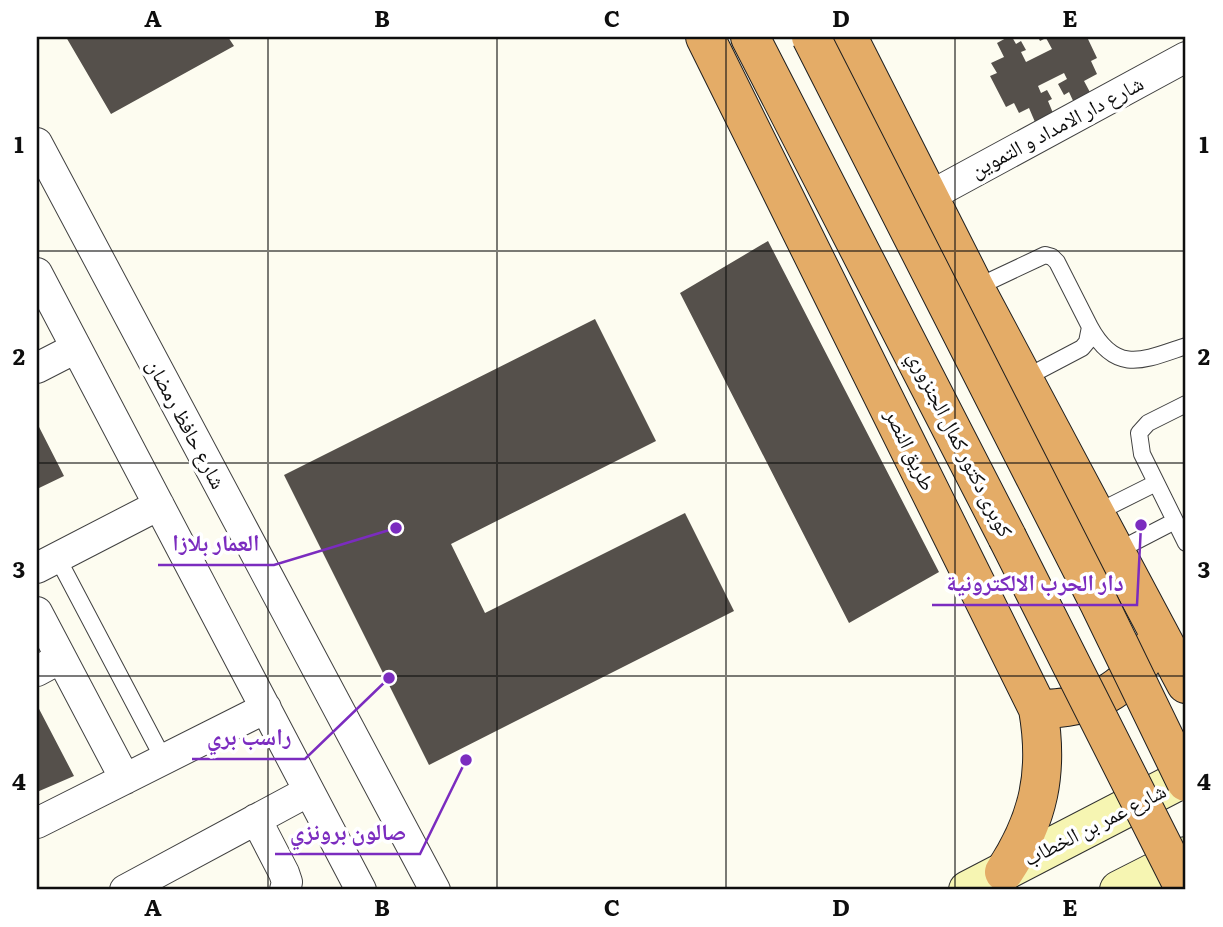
<svg xmlns="http://www.w3.org/2000/svg" width="1223" height="927" viewBox="0 0 1223 927" font-family="Literata,'Noto Naskh Arabic',serif">
<style>
.building{fill:#55504b}
.lines{fill:none;stroke-linecap:round;stroke-linejoin:round}
.lane-casing{stroke:#414141;stroke-width:18}
.street-casing{stroke:#414141;stroke-width:32}
.secondary-casing{stroke:#303030;stroke-width:40}
.highway-casing{stroke:#1f1f1f;stroke-width:40}
.lane{stroke:#fff;stroke-width:16}
.street{stroke:#fff;stroke-width:30}
.secondary{stroke:#f6f5b2;stroke-width:38}
.highway{stroke:#e4ac67;stroke-width:38}
.highway-bridge-casing{stroke:#1f1f1f;stroke-width:40;stroke-linecap:butt}
.highway-bridge{stroke:#e4ac67;stroke-width:38}
.grid{fill:none;stroke:#0e0e0e;stroke-width:2;stroke-opacity:0.55}
.labels{text-anchor:middle;stroke-width:7;stroke-linejoin:round;paint-order:stroke}
.street-label{font-size:21px;fill:#0e0e0e;stroke:#fff}
.leader{fill:none;stroke:#7b2cbf;stroke-width:2.5}
.callout-dot{fill:#7b2cbf;stroke:#fff;stroke-width:2.5}
.callout-label{font-size:23px;text-anchor:middle;font-weight:bold;fill:#7b2cbf;stroke:#fff;stroke-width:7;stroke-linejoin:round;paint-order:stroke}
.neatline{fill:none;stroke:#0e0e0e;stroke-width:2.5}
.grid-label{font-size:23px;text-anchor:middle;font-weight:bold;fill:#0e0e0e}
</style>
<rect width="100%" height="100%" fill="#fdfcf0"/>
<path class="building" d="M 66,37 L 228,37 L 234,46 L 111,114 Z
M 1008,37 L 1012,37 L 1016,44 L 1021,41 L 1026,50 L 1021,52 L 1026,62 L 1052,49 L 1046,38 L 1040,41 L 1038,37 L 1087,37 L 1097,58 L 1091,61 L 1097,74 L 1084,81 L 1092,96 L 1075,105 L 1069,92 L 1064,95 L 1058,84 L 1067,79 L 1064,73 L 1038,86 L 1041,93 L 1047,90 L 1052,99 L 1048,101 L 1053,113 L 1035,122 L 1029,108 L 1019,113 L 1014,103 L 1006,107 L 990,76 L 997,73 L 991,63 L 1004,57 L 997,43 Z
M 768,241 L 939,572 L 849,623 L 680,293 Z
M 595,319 L 656,441 L 451,544 L 485,613 L 685,513 L 734,611 L 429,765 L 284,475 Z
M 37,423 L 64,476 L 37,489 Z
M 37,705 L 74,776 L 37,792 Z"/>
<g class="lines">
<g class="lane-casing">
<path id="lane" d="M 975,288 L 1045,255 L 1052,257 L 1057,262 L 1090,327 L 1087,342 L 1082,348 L 1023,379
M 1090,327 C 1116,375 1144,360 1186,346
M 1186,404 L 1148,423 L 1139,433 L 1142,454 L 1186,543
M 1096,513 L 1156,483
M 1117,551 L 1175,521
M 57,557 L 164,760"/>
</g>
<g class="street-casing">
<path id="street" d="M 37,143 L 435,890
M 928,197 L 1186,57
M 37,273 L 361,890
M 37,368 L 76,348
M 37,568 L 159,505
M 37,612 L 125,779
M 37,671 L 61,658
M 256,819 L 284,873 L 287,882 L 285,890
M 37,823 L 266,708
M 125,890 L 309,791"/>
</g>
<g class="secondary-casing">
<path id="secondary" d="M 968,890 L 1186,777
M 1119,890 L 1186,856"/>
</g>
<g class="highway-casing">
<path id="highway" d="M 705,37 L 1038,709 C 1049,772 1039,819 1004,872
M 750,37 L 1007,537
M 848,37 L 975,288 L 1186,684
M 1038,709 C 1090,709 1125,693 1152,647"/>
</g>
<use href="#lane" class="lane"/>
<use href="#street" class="street"/>
<use href="#secondary" class="secondary"/>
<use href="#highway" class="highway"/>
<g class="highway-bridge-casing">
<path id="highway-bridge" d="M 811,37 L 1099,603 L 1186,782
M 1007,537 L 1185,890"/>
</g>
<use href="#highway-bridge" class="highway-bridge"/>
</g>
<path class="grid" d="M 268,37 L 268,890M 497,37 L 497,890M 726,37 L 726,890M 955,37 L 955,890M 37,251 L 1186,251M 37,463 L 1186,463M 37,676 L 1186,676"/>
<g class="labels">
<g class="street-label">
<text transform="translate(1057 127) rotate(-28)" y="7">شارع دار الامداد و التموين</text>
<text transform="translate(186 424) rotate(62)" y="7">شارع حافظ رمضان</text>
<text transform="translate(960 444) rotate(63)" y="7">كوبرى دكتور كمال الجنزوري</text>
<text transform="translate(910 450) rotate(64)" y="7">طريق النصر</text>
<text transform="translate(1095 825) rotate(-27)" y="7">شارع عمر بن الخطاب</text>
</g>
</g>
<path class="leader" d="M396 528L274 565H158M1141 525L1137 605H932M389 678L305 759H192M466 760L420 854H275"/>
<g class="callout-dot">
<circle cx="396" cy="528" r="7"/>
<circle cx="1141" cy="525" r="7"/>
<circle cx="389" cy="678" r="7"/>
<circle cx="466" cy="760" r="7"/>
</g>
<g class="callout-label">
<text x="216" y="551">العمار بلازا</text>
<text x="1035" y="591">دار الحرب الالكترونية</text>
<text x="249" y="745">راسب بري</text>
<text x="348" y="840">صالون برونزي</text>
</g>
<rect width="1223" height="927" fill="none" stroke="#ffffff" stroke-width="77"/>
<rect x="38" y="38" width="1146" height="850" class="neatline"/>
<g class="grid-label">
<text x="153" y="27">A</text>
<text x="382" y="27">B</text>
<text x="612" y="27">C</text>
<text x="841" y="27">D</text>
<text x="1070" y="27">E</text>
<text x="19" y="153">1</text>
<text x="1204" y="153">1</text>
<text x="19" y="365">2</text>
<text x="1204" y="365">2</text>
<text x="19" y="578">3</text>
<text x="1204" y="578">3</text>
<text x="19" y="790">4</text>
<text x="1204" y="790">4</text>
<text x="153" y="916">A</text>
<text x="382" y="916">B</text>
<text x="612" y="916">C</text>
<text x="841" y="916">D</text>
<text x="1070" y="916">E</text>
</g>
</svg>
